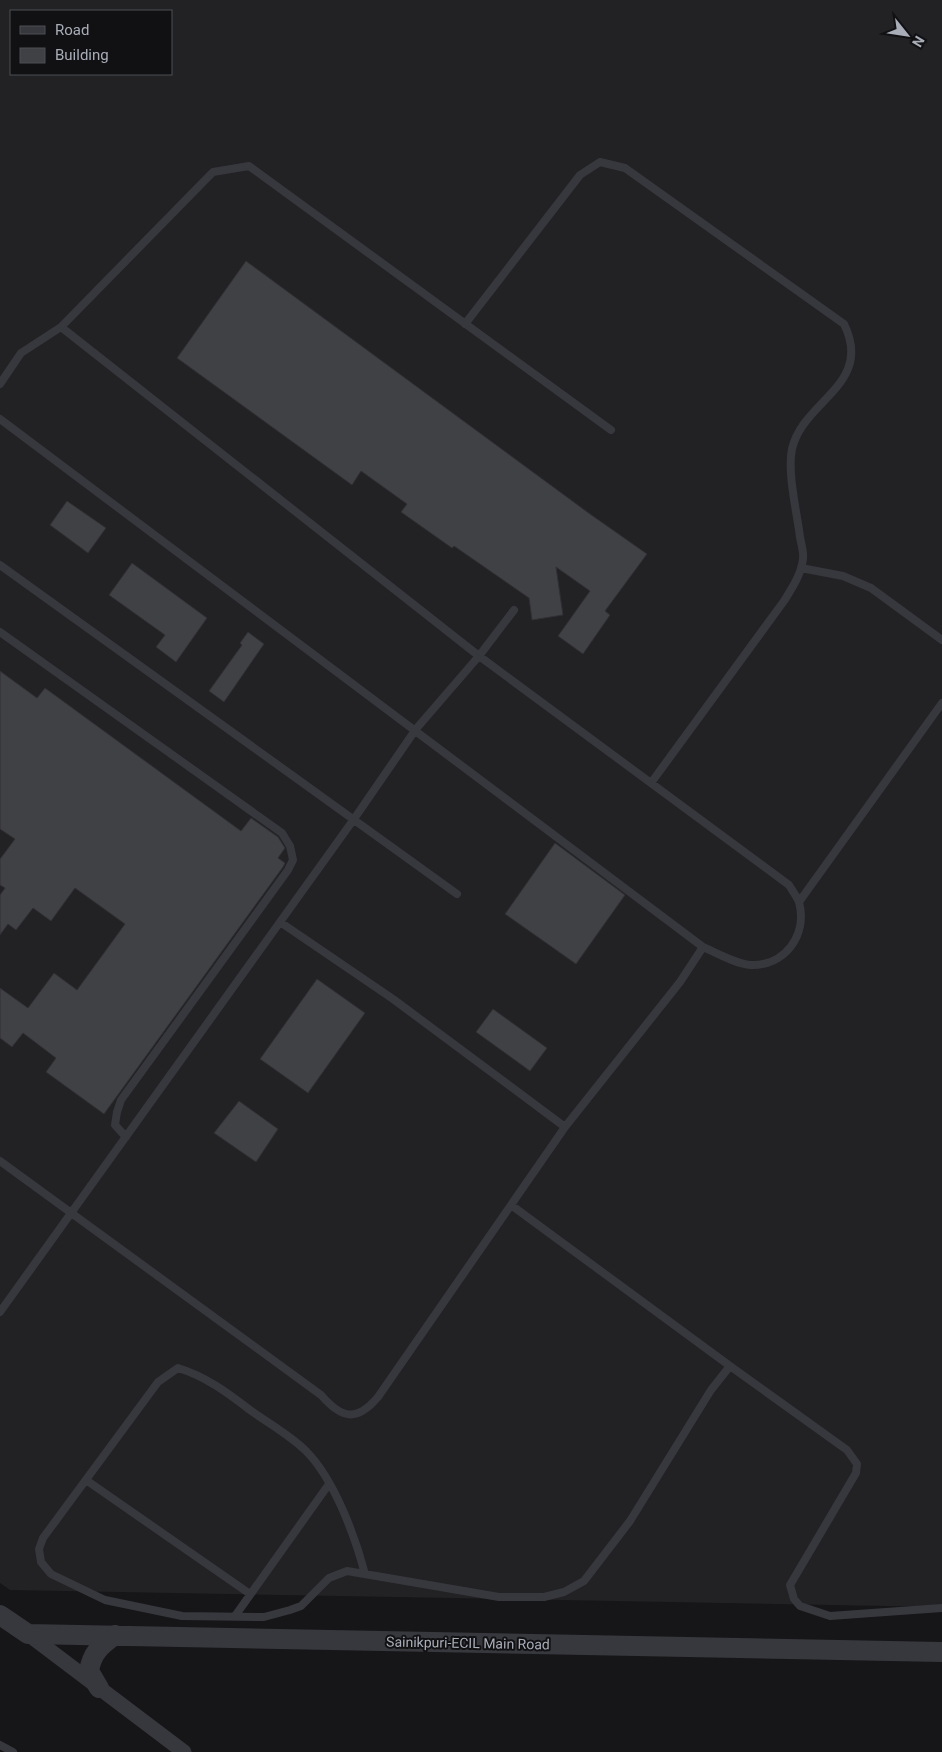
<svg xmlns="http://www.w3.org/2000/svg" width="942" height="1752" viewBox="0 0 942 1752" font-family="Roboto,sans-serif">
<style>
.built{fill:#222225;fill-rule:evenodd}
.building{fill:#404145;stroke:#303034}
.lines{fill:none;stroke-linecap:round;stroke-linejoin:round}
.service{stroke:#37383d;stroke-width:8}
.minor{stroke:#37383d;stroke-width:15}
.tertiary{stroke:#37383d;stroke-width:20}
.labels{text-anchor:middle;stroke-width:4;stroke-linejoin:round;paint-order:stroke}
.street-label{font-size:14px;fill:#a8adb8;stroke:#111113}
</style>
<rect width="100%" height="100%" fill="#161618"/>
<path class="built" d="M 0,0 L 942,0 L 942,1607 L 10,1590 L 0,1583 ZM 11,11 L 171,11 L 171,74 L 11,74 Z"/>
<path class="building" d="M 246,261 L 590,514 L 647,554 L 605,611 L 610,615 L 583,654 L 558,636 L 590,591 L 556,567 L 563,615 L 532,620 L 529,598 L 454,546 L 452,548 L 401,512 L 407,504 L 361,471 L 352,485 L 177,358 Z
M 67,501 L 106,528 L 88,553 L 50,525 Z
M 132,563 L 207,618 L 176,662 L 156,647 L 165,635 L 109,595 Z
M 248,632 L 264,644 L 224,702 L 209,691 L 242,645 L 240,643 Z
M 0,671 L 37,698 L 45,688 L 241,831 L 251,818 L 278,837 L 285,848 L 278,858 L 285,863 L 283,867 L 104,1114 L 46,1072 L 56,1058 L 23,1033 L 12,1047 L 0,1038 L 0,988 L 28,1008 L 54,973 L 77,990 L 125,924 L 75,888 L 51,921 L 33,908 L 16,930 L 8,924 L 0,935 L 0,895 L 5,888 L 0,885 L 0,859 L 15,839 L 0,829 Z
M 555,843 L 625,895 L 576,964 L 505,914 Z
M 317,979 L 365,1013 L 308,1093 L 260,1059 Z
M 493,1009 L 547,1048 L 530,1071 L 476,1032 Z
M 239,1101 L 278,1129 L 256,1162 L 214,1133 Z"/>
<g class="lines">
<path class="service" d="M 465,324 L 580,175 L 600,162 L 625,168 L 844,324 C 874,385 803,400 792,449 C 787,472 797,513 800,537 C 801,544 804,552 803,559 C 801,575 792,588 784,601 L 651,783
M 61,327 L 213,172 L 249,166 L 611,430
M 0,384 L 21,353 L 61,327 L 479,656 L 789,885 C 792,890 797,897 799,902 C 808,936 784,966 751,965 C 736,964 717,953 703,947
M 0,419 L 703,947 L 680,982 L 565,1127 L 378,1397 C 356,1423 341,1418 321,1395 L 0,1161
M 0,565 L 457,894
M 801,568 L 843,576 L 871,588 L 942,640
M 0,632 L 282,833 L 290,846 L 293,860 L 288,870 L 121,1100 L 117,1112 L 115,1125 L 126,1137
M 799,902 L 942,703
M 280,922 L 393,999 L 565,1127
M 511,1205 L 730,1366
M 0,1312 L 354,819 L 416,729 L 479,656 L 514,610
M 86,1480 L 250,1594
M 365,1574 C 355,1536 334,1479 306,1451 C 290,1435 268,1423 250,1410 C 228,1393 205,1376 178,1368 L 158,1382 L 43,1538 L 39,1549 L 41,1562 L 51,1574 L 105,1600 L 182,1616 L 264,1617 L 290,1610 L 301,1606 L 329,1578 L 347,1571 L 499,1597 L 544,1597 L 564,1592 L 584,1581 L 630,1521 L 711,1390 L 730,1366 L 847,1450 L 857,1464 L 856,1473 L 790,1585 L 794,1599 L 800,1606 L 830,1616 L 942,1608
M 235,1616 L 329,1484
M 0,1745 L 13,1752"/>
<path class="minor" d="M 28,1634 L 184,1752"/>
<path class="tertiary" d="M 0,1615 L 28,1634 L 942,1652
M 99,1688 L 89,1671 C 92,1653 100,1646 115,1635"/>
</g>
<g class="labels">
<g class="street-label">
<text transform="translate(468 1643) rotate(1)" y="5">Sainikpuri-ECIL Main Road</text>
</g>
</g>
<rect x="10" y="10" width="162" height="65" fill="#111113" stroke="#4d4f55"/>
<rect x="20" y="26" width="25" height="8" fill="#37383d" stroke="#4d4f55"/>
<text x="55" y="35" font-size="15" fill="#a8adb8">Road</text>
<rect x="20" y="48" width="25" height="15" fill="#404145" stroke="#4d4f55"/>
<text x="55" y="60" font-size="15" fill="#a8adb8">Building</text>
<g transform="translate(907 35) rotate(120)" stroke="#111113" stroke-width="4" paint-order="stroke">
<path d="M0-4L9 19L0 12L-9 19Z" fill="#a8adb8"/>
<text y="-8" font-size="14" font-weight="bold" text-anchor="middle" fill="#a8adb8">N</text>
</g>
</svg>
